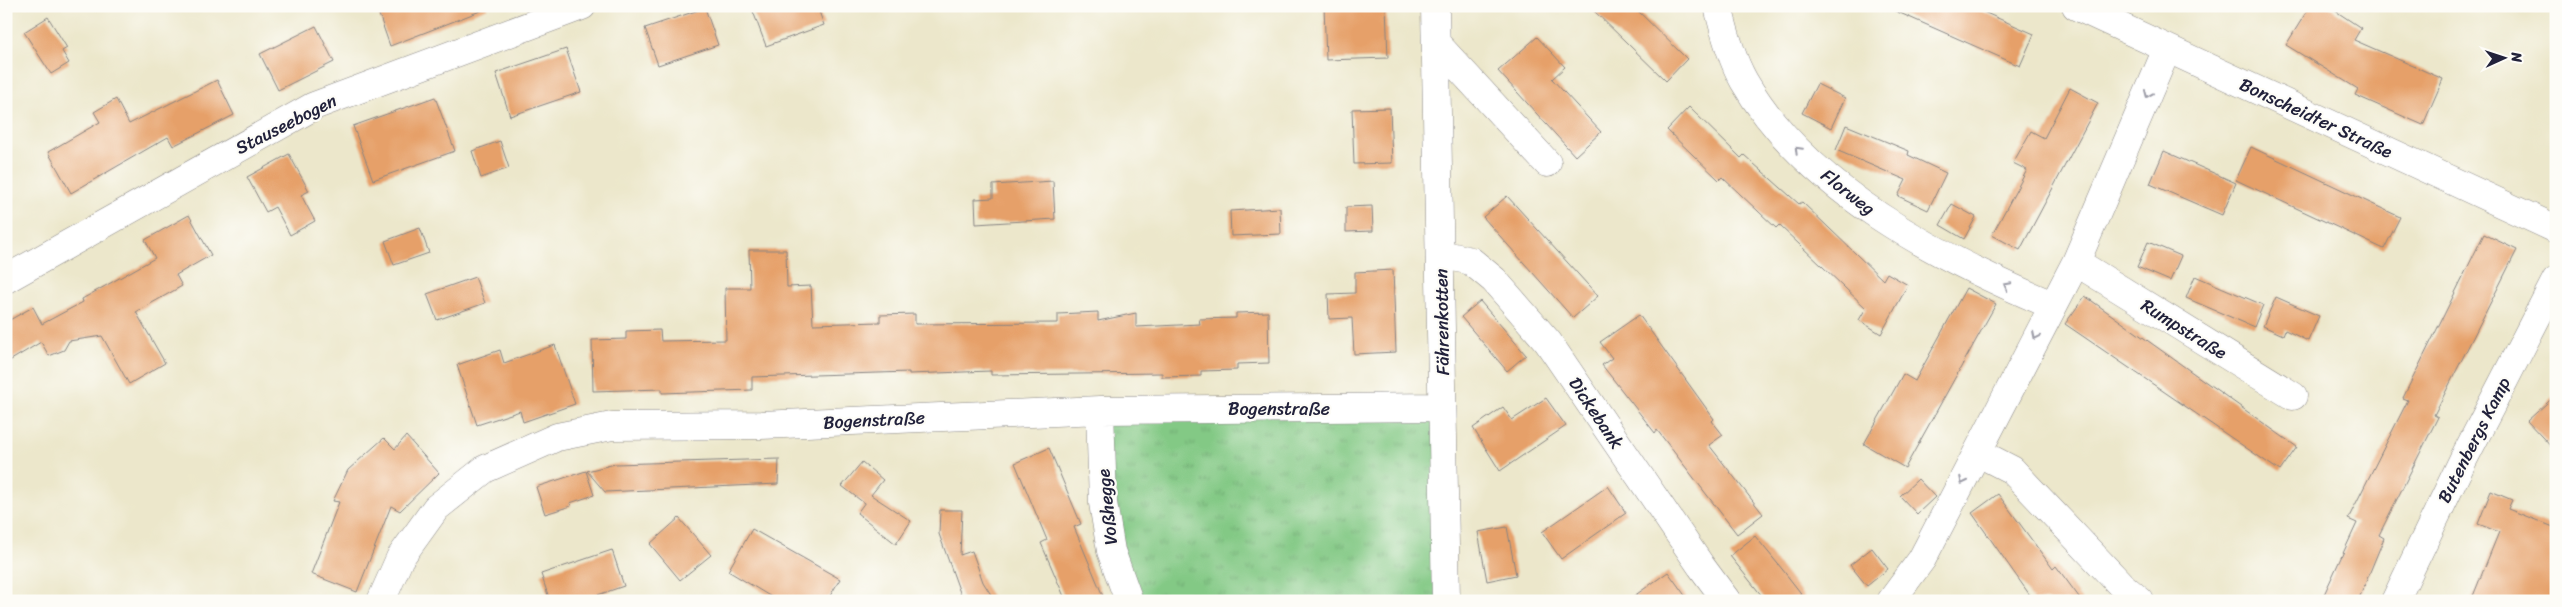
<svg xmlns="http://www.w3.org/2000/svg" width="2562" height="607" viewBox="0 0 2562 607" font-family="Sriracha,sans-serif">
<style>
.park{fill:url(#park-tufts);stroke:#527660}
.building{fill:#e6a069}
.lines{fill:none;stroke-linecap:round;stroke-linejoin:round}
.minor-casing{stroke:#878483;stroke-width:29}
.minor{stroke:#fff;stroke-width:28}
.oneway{stroke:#9c9ca7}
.labels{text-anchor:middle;stroke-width:4.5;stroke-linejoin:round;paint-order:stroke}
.street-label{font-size:18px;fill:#22223b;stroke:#fdfcf7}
</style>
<defs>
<pattern id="park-tufts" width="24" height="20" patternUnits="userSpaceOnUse" patternTransform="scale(1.25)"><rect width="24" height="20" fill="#83c985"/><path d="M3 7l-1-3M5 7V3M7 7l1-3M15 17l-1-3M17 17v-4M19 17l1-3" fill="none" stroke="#71ac74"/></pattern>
</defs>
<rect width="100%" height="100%" fill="#fdfcf7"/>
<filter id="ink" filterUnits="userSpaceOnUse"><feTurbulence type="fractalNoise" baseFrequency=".02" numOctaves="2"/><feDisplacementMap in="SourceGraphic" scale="10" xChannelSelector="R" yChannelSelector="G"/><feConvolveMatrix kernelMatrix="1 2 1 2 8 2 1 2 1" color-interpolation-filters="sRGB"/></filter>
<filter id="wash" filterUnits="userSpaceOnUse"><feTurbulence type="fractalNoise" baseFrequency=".0096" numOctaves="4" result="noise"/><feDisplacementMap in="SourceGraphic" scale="20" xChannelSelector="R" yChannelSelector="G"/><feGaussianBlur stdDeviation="1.12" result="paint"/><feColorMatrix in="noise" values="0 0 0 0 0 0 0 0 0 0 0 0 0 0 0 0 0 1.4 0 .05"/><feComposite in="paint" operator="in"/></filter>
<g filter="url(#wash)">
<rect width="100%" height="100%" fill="#ece7cb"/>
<path class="park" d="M 1442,407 L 1446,601 L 1132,601 L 1100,410 Z"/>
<g id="blocks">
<path class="building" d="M 376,6 L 488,6 L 488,8 L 390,46 Z
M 751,6 L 817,6 L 824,25 L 766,46 Z
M 1324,6 L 1386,6 L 1388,58 L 1326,60 Z
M 1589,6 L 1633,6 L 1687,59 L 1666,81 Z
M 1884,6 L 1970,6 L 2034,34 L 2020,66 Z
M 2310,6 L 2328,6 L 2361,28 L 2354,40 L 2443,79 L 2423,125 L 2355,95 L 2358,89 L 2286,45 Z
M 705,8 L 718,45 L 658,65 L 645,28 Z
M 48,17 L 67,48 L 62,51 L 69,63 L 51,74 L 24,32 Z
M 316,26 L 334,62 L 278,90 L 260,54 Z
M 1537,37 L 1565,67 L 1552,79 L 1601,132 L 1575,156 L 1498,71 Z
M 566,49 L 581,92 L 510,116 L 496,73 Z
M 217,80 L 234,115 L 173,146 L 168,137 L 71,193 L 48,152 L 100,122 L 94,112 L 116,99 L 129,124 Z
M 1817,84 L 1845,98 L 1831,128 L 1802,113 Z
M 2070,88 L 2098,103 L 2020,250 L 1992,235 L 2027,170 L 2013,163 L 2031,131 L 2044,138 Z
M 435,97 L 455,151 L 373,180 L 353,126 Z
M 1689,107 L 1741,158 L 1744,155 L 1799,204 L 1802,202 L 1883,280 L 1887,273 L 1908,285 L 1881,334 L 1859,320 L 1866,308 L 1779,225 L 1776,228 L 1722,177 L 1719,180 L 1667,130 Z
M 1390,108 L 1392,163 L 1354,164 L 1352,109 Z
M 1846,125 L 1909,151 L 1908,155 L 1946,173 L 1928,210 L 1898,196 L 1906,180 L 1836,150 Z
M 500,141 L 509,168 L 481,178 L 472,151 Z
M 2251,147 L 2400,217 L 2384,249 L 2236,180 Z
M 2164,151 L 2236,183 L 2222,215 L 2150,184 Z
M 289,154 L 309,191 L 301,195 L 315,221 L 290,235 L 275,207 L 266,212 L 247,177 Z
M 1053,181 L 1055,219 L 976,224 L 975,199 L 993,198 L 993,185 Z
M 1507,196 L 1598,296 L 1573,318 L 1483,217 Z
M 1952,204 L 1976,217 L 1964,239 L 1940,225 Z
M 1372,206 L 1373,231 L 1346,232 L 1346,207 Z
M 1280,208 L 1281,234 L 1231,236 L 1230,211 Z
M 189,215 L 211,255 L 176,275 L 182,286 L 136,312 L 165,363 L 129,384 L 102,336 L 69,341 L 64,350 L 49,356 L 41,342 L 6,363 L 6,322 L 33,307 L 42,324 L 83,302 L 82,299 L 155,258 L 145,240 Z
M 420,228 L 429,253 L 394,265 L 385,241 Z
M 2484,234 L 2517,250 L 2434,415 L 2438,417 L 2379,535 L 2384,538 L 2358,601 L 2321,601 L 2357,523 L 2348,519 L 2408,400 L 2403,398 Z
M 2148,242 L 2181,256 L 2170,281 L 2137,267 Z
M 749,250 L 786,250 L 787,287 L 811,286 L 813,324 L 880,322 L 880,315 L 915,314 L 915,324 L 1058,323 L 1058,314 L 1098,312 L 1098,321 L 1136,313 L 1136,327 L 1200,324 L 1199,319 L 1236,318 L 1236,313 L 1268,312 L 1269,363 L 1237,364 L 1237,370 L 1201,371 L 1201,376 L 1162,377 L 1162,373 L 991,375 L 991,371 L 909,374 L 909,372 L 752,377 L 752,390 L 662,393 L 662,389 L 593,391 L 592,340 L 626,339 L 626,331 L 660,330 L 661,341 L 726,340 L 725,288 L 750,288 Z
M 1393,270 L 1396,352 L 1354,354 L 1352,318 L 1329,319 L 1328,294 L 1355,293 L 1355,272 Z
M 2195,276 L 2263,305 L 2254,327 L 2186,298 Z
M 475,277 L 485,303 L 437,320 L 427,294 Z
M 1966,288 L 1996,304 L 1905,468 L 1864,444 L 1903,374 L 1915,381 Z
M 2085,296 L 2297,447 L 2280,471 L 2065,324 Z
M 2276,297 L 2319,316 L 2308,341 L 2285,330 L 2283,335 L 2263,326 Z
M 1480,301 L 1526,355 L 1507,371 L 1461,317 Z
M 1639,315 L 1714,419 L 1712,421 L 1723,435 L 1709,445 L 1763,514 L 1737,534 L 1657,430 L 1655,433 L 1602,365 L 1612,358 L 1600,342 Z
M 555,345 L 575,404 L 523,422 L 520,411 L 477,425 L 457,365 L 500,350 L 504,363 Z
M 2556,395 L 2556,452 L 2527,421 Z
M 1546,398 L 1566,426 L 1500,471 L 1473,428 L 1503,407 L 1512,420 Z
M 406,436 L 439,473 L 400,511 L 391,506 L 357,592 L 311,574 L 339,502 L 333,501 L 348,470 L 384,438 L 395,449 Z
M 1049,448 L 1081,524 L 1074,527 L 1105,601 L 1066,601 L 1041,543 L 1047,540 L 1015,463 Z
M 779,459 L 778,484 L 605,492 L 587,471 L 615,464 Z
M 862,462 L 883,480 L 871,495 L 911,521 L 896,544 L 857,513 L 865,502 L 864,503 L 842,486 Z
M 586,471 L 594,495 L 570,503 L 571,506 L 545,514 L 536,487 Z
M 1918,479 L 1935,497 L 1917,514 L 1900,496 Z
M 1608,486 L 1626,513 L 1561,559 L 1542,532 Z
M 2491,491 L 2512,500 L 2508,509 L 2556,528 L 2556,601 L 2471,601 L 2499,532 L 2478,524 Z
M 1998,494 L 2053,569 L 2056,566 L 2082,601 L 2034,601 L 1972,513 Z
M 940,510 L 962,510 L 960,555 L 972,551 L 983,582 L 995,601 L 963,601 L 939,534 Z
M 679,518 L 711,555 L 680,580 L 650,544 Z
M 1507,527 L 1516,575 L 1487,581 L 1478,532 Z
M 752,529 L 840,579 L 827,601 L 778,601 L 728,571 Z
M 1755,536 L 1782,569 L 1807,601 L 1766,601 L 1730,556 Z
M 1872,548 L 1888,569 L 1867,586 L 1850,565 Z
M 612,550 L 624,586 L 580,601 L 550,601 L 541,574 Z
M 1668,572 L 1689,601 L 1627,601 Z"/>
</g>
</g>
<g filter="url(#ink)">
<use href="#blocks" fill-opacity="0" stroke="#878483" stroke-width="1"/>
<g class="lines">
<g class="minor-casing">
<path id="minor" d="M 1435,6 L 1446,601
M 1718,6 C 1724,32 1731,58 1744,81 C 1807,190 1939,258 2052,305
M 2076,6 L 2556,229
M 1437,44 L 1547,163
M 1441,254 L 1471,261 L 1494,280 L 1548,342 L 1701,566 L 1727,601
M 2076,262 L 2293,396
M 6,279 L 314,106 L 582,6
M 1100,410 L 1103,503 L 1111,551 L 1129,601
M 1979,453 L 2012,470 L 2121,585 L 2140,601
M 381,601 L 400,558 L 436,508 L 485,469 L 557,437 L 612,426 L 761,425 L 1100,410 L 1442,407
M 1891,601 L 1922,559 L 2076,262 L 2167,49
M 2395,601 L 2462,462 L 2556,280"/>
</g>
<use href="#minor" class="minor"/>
</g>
<defs><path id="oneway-chevron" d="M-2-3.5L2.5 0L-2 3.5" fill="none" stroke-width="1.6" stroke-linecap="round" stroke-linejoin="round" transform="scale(1.25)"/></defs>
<g class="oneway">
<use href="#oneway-chevron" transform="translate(2148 94) rotate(113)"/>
<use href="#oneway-chevron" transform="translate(1798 150) rotate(-135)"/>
<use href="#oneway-chevron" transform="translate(2007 286) rotate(-153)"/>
<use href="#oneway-chevron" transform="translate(2036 336) rotate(116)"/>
<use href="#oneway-chevron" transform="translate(1963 481) rotate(117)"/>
</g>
</g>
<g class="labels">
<g class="street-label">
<text transform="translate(2316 118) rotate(25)" y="6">Bonscheidter Straße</text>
<text transform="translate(286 124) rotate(-27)" y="6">Stauseebogen</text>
<text transform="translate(1848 192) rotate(38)" y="6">Florweg</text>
<text transform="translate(1442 322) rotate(-91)" y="6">Fährenkotten</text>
<text transform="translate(2184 329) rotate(32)" y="6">Rumpstraße</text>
<text x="1279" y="415">Bogenstraße</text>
<text transform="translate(1596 413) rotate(56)" y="6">Dickebank</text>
<text transform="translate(874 420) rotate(-3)" y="6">Bogenstraße</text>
<text transform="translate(2474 440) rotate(-63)" y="6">Butenbergs Kamp</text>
<text transform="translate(1107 507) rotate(-96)" y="6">Voßhegge</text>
</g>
</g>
<rect width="2562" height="607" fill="none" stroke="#fdfcf7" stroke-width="25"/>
<g transform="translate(2504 58) rotate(87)" stroke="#fdfcf7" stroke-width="4" paint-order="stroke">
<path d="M0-4L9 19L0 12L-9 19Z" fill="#22223b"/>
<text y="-8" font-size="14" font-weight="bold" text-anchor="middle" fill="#22223b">N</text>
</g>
</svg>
